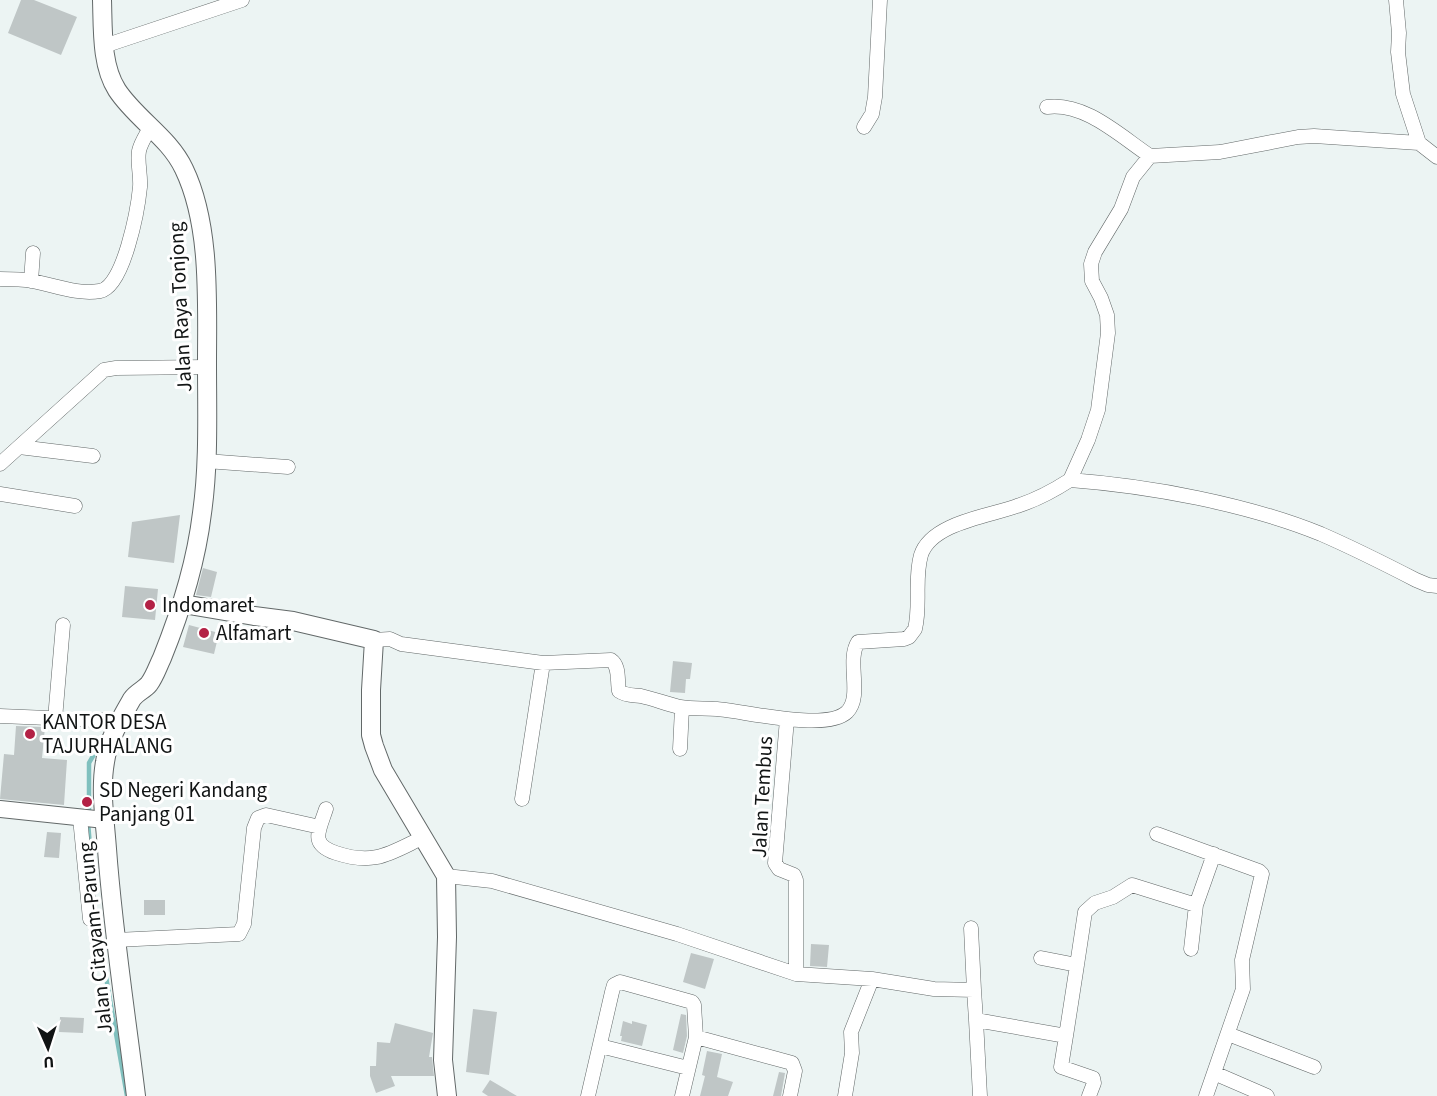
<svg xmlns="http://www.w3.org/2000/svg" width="1437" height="1096" viewBox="0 0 1437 1096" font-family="'Source Sans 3',sans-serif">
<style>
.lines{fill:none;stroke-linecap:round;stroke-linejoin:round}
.stream{stroke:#80c0be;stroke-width:4.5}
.building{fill:#bfc6c6}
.minor-casing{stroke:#626868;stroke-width:15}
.tertiary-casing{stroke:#626868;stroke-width:18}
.secondary-casing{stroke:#626868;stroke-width:20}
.minor{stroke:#fff;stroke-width:14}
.tertiary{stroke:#fff;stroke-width:16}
.secondary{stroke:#fff;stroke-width:18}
.poi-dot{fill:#b32145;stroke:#fff;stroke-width:2}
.labels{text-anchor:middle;stroke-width:6;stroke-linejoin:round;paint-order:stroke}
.street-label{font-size:21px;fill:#111414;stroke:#fff}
.poi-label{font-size:21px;fill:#111414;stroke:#fff;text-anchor:start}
</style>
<rect width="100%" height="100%" fill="#ecf4f3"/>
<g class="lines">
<path class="stream" d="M 89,814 L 89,763 L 103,739
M 88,822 L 91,859
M 97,926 L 127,1096"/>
</g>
<path class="building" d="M 21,0 L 34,0 L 77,17 L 61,55 L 8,33 Z
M 180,515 L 174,563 L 128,557 L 132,522 Z
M 203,568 L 217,572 L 211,597 L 196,595 Z
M 125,586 L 158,589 L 155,620 L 122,617 Z
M 189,625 L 219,633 L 214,654 L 183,647 Z
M 673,661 L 692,663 L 690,679 L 686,679 L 685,693 L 670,692 Z
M 16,726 L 45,727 L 42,758 L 67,760 L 64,805 L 0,799 L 4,754 L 14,755 Z
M 47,832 L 61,833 L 59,858 L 44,857 Z
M 144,900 L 165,900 L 165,915 L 144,915 Z
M 811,944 L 829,945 L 827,967 L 810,966 Z
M 691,953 L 714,959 L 705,989 L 683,982 Z
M 473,1009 L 497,1012 L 489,1075 L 466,1072 Z
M 681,1014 L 686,1015 L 687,1036 L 683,1053 L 673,1050 Z
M 60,1017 L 84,1018 L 83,1033 L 59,1032 Z
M 623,1021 L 632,1024 L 632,1021 L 647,1025 L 642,1046 L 621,1041 L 622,1036 L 620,1036 Z
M 395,1023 L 433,1033 L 429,1057 L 432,1057 L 434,1076 L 391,1076 L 395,1086 L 376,1093 L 370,1076 L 370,1066 L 376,1066 L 377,1042 L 390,1043 Z
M 707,1051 L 722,1054 L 717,1077 L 733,1082 L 728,1096 L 700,1096 L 705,1076 L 702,1075 Z
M 779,1072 L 785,1073 L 781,1096 L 773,1096 Z
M 490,1080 L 517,1096 L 488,1096 L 482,1092 Z"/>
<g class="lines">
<g class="minor-casing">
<path id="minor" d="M 1396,0 L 1399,33 L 1398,52 L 1403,94 L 1419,143 L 1437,157
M 104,46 L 242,0
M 1047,107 C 1085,102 1120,136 1150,156
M 864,127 L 872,114 L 875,97 L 880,0
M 1419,143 L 1314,136 L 1298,137 L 1220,152 L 1150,156 L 1133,177 L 1121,209 L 1095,252 L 1091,264 L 1092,281 L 1101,298 L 1107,315 L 1108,333 L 1098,410 L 1088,440 L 1070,480 C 1150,486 1247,504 1321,534 C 1353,548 1385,564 1416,580 L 1428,585 L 1437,586
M 0,279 C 11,279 22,279 32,281 C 54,285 78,295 100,291 C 124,287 138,208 140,187 C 141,175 137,162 139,151 C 141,142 147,134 151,126
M 31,281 L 33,253
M 19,447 L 93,456
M 206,461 L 288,467
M 0,464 L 104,370 L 116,368 L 207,367
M 0,494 L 75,506
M 374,640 L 390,639 L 401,644 L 543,663 L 611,660 C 620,666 617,681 619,691 C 626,696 633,695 641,696 C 654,699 667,704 680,707 C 692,709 705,708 717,709 C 744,711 826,732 847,712 C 863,696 846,661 858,642 L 904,639 L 909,637 L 915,629 C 921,605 914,579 921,555 C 931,523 989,516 1017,506 C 1036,500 1053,491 1070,480
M 0,716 L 121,721
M 55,719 L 63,625
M 787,719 L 775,863 L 779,869 L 794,875 L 796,880 L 796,974
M 680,749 L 682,708
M 522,799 L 543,663
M 326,809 C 319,831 309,844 336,853 C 375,866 390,853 424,837
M 80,818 L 90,919
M 1157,834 L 1259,871 L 1262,874 L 1242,960 L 1243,989 L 1206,1096
M 446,876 L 492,881 L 677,934 L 796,974 L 872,979 L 934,989 L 974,990 L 976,1020 L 1066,1036 L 1077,965 L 1041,958
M 971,928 L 974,990
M 116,940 L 239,934 L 244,924 L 254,828 L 258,818 L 266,815 L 320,827
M 1191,949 L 1196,905 L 1214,854
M 1077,965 L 1085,912 L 1095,903 L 1113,897 L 1132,885 L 1196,905
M 976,1020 L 980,1096
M 1228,1034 L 1314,1067
M 1066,1036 L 1061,1067 L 1093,1078 L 1094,1083 L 1089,1096
M 696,1037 L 792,1063 L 795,1071 L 790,1096
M 600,1046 L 688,1068
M 1214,1073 L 1267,1096
M 588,1096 L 612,992 L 614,985 L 620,982 L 692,1002 L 694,1005 L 696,1037 L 682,1096
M 845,1096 L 852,1053 L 851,1032 L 872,979"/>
</g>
<g class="tertiary-casing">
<path id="tertiary" d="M 0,809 L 105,820"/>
</g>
<g class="secondary-casing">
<path id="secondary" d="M 102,0 C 103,29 101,65 117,90 C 136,119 169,137 184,169 C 211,225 207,302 207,363 C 207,413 209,464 202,513 C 196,563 181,611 162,658 C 158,666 155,676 149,684 C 144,690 137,692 132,699 C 121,718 108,740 105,762 C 100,790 105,821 107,849 C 113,932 126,1014 136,1096
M 183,604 L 254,616 L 293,621 L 374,640 L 371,690 L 371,735 L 374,746 L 383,770 L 446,876 L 447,937 L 443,1060 L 447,1096"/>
</g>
<use href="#minor" class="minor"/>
<use href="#tertiary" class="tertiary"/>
<use href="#secondary" class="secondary"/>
</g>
<g class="poi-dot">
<circle cx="150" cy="605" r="6"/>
<circle cx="204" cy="633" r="6"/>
<circle cx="30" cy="734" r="6"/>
<circle cx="87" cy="802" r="6"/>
</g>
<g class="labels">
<g class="street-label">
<text transform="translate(180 307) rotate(-93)" y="7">Jalan Raya Tonjong</text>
<text transform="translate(762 797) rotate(-87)" y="7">Jalan Tembus</text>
<text transform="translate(95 938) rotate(-96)" y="7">Jalan Citayam-Parung</text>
</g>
<g class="poi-label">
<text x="162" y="612">Indomaret</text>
<text x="216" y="640">Alfamart</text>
<text x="42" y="729">KANTOR DESA<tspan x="42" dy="24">TAJURHALANG</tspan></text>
<text x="99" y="797">SD Negeri Kandang<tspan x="99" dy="24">Panjang 01</tspan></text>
</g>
</g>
<g transform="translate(48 1048) rotate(177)" stroke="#ffffff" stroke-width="4.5" paint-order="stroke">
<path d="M0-4.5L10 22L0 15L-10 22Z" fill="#111414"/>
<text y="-9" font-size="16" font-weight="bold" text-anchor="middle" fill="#111414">U</text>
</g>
</svg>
